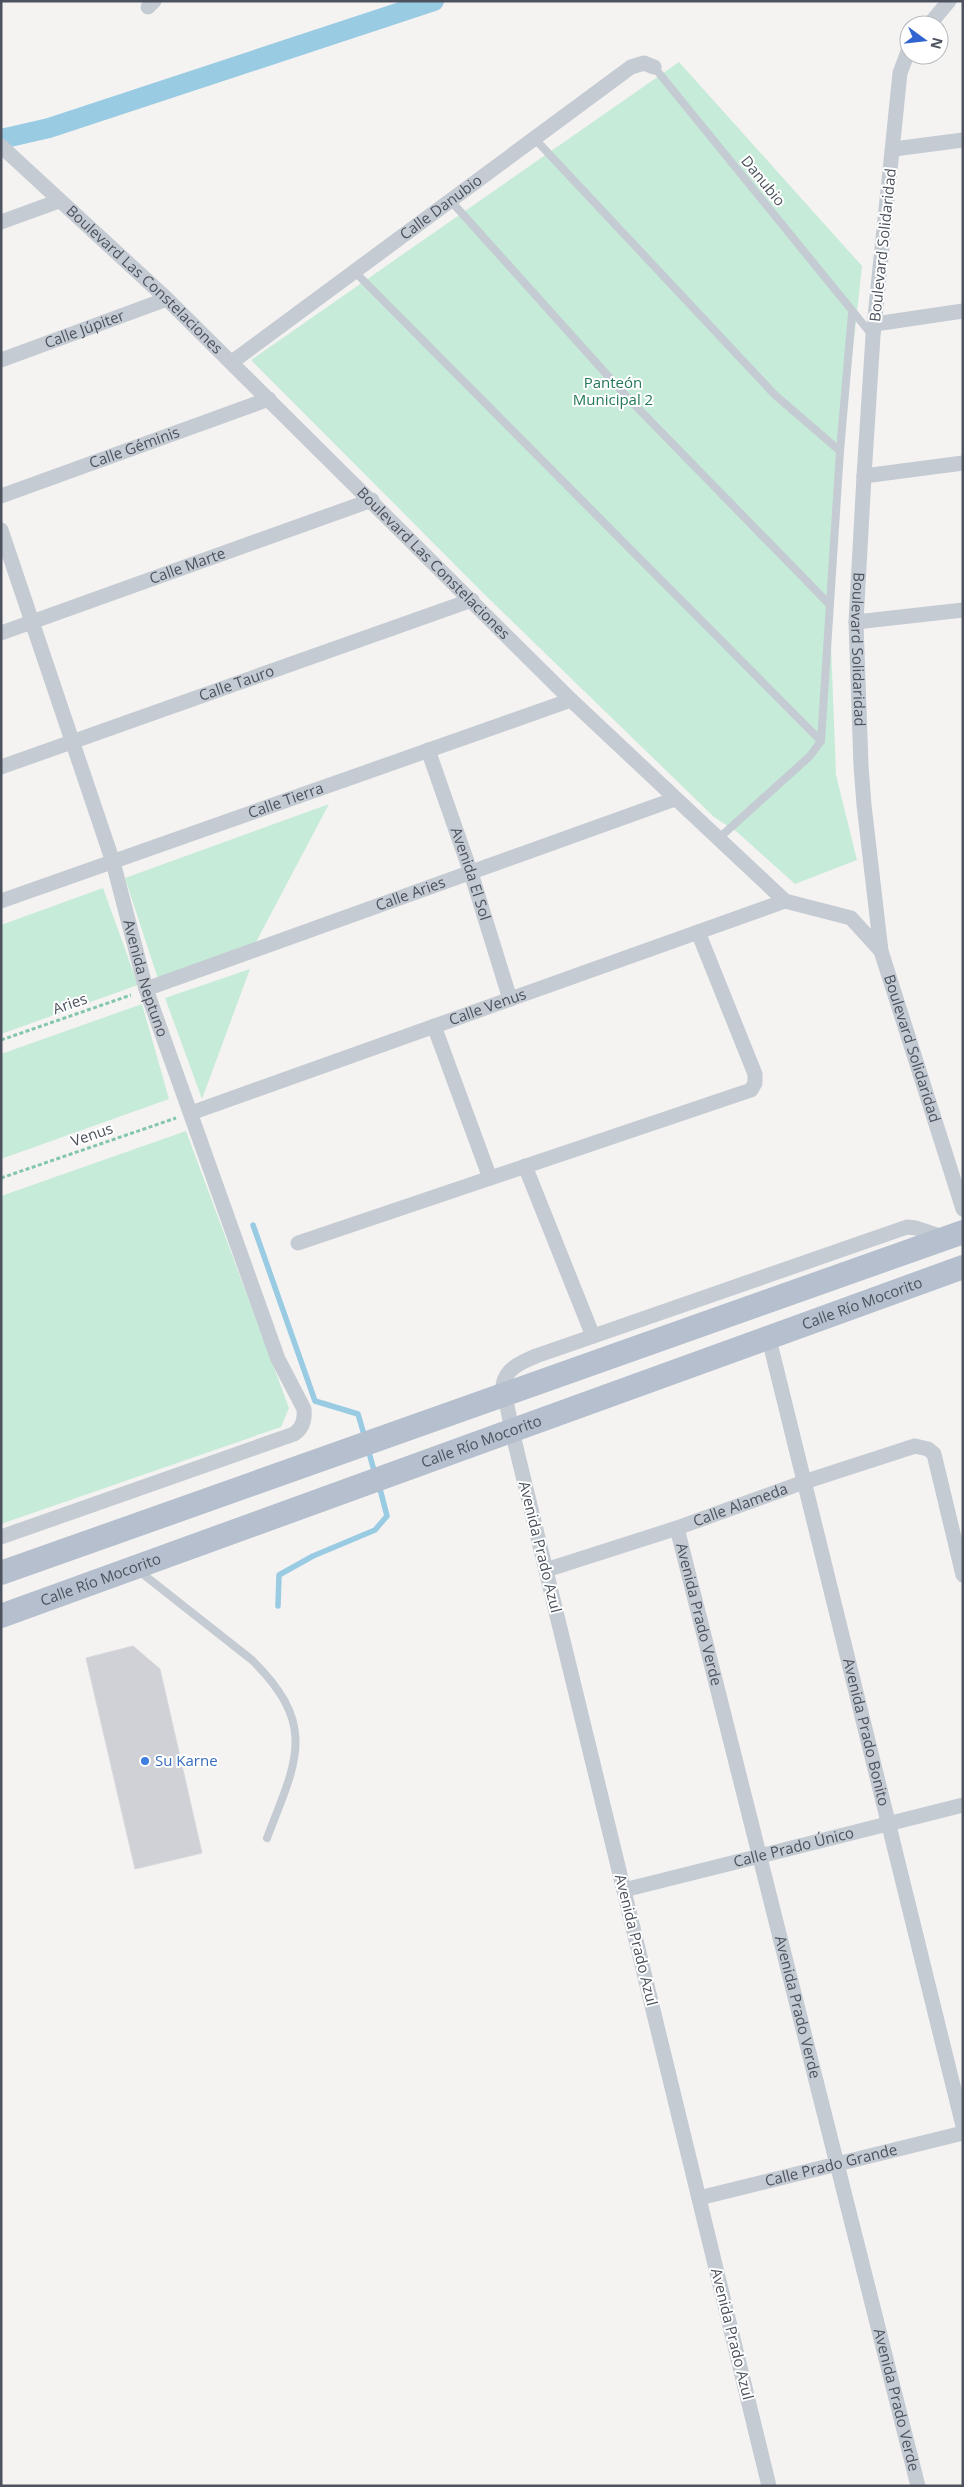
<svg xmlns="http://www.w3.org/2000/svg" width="964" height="2487" viewBox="0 0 964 2487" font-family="'Open Sans',sans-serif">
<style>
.green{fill:#c7ebd9}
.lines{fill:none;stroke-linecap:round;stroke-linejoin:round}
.stream{stroke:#99cbe3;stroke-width:5.5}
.canal{stroke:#99cbe3;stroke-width:20}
.building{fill:#d0d1d6;stroke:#d7d8dc}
.path{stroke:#83c6ac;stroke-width:3;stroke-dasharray:4 2.5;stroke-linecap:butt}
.service{stroke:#c5cbd2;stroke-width:8}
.minor{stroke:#c5cbd2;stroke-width:15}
.primary{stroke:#b5bfcd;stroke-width:24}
.shop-dot{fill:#3f7fe0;stroke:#fff;stroke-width:2}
.labels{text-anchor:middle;stroke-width:4;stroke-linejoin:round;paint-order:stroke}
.street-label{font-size:15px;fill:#4c535e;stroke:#fff}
.park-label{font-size:15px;fill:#237857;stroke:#fff}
.shop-label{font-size:15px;fill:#366cbe;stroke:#fff;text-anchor:start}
</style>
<rect width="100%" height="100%" fill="#f4f3f2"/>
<path class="green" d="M 679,62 L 862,266 L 849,386 L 830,618 L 836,775 L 857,860 L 795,884 L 737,832 L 714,817 L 483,593 L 251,360 Z
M 329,804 L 255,944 L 158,979 L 125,878 Z
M 103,888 L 138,985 L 1,1034 L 1,925 Z
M 250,969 L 202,1099 L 165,998 Z
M 142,1004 L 169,1099 L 1,1159 L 1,1054 Z
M 186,1131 L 289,1408 L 281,1427 L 1,1524 L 1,1196 Z"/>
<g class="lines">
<path class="stream" d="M 253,1225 L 315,1401 L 358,1414 L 365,1438
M 368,1449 L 375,1474
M 278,1606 L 279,1575 L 313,1556 L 375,1530 L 387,1516 L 379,1485"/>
<path class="canal" d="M 1,139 L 49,128 L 434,1"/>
</g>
<path class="building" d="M 133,1646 L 160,1669 L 202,1853 L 135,1869 L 86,1658 Z"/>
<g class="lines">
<path class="path" d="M 1,1040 L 131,995
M 1,1178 L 176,1118"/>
<path class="service" d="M 654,67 L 872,335
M 534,138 L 775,395 L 840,451
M 450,200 L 626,396 L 829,604
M 354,271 L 821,741 L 810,756 L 718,839
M 821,741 L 840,451 L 852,313
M 139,1571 L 252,1660 C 319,1726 296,1762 267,1838"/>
<g class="minor">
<path d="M 148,7 L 154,1"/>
<path d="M 929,25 L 949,1"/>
<path id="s1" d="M 909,49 L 900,73 L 873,336 L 864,476 L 856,622 L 861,766 L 864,805 L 881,951 L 963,1209"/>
<path id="s2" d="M 1,146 L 167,299 L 571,700 L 785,901 L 851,918 L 881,951"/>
<path d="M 894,149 L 963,140"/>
<path d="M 1,222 L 59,201"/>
<path d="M 875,324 L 963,311"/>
<path id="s3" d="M 1,360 L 167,299"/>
<path id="s4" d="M 232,362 L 631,67 L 644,63 L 654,67"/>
<path d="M 864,476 L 963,463"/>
<path id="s5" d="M 1,496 L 269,399"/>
<path id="s6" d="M 1,530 L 113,862 L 146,989 L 278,1359 L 304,1409 C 305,1419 303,1428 294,1434 L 1,1537"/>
<path d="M 856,622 L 963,610"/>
<path id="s7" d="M 1,633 L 372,500"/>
<path id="s8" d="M 428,750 L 471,873 L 510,999"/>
<path id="s9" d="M 1,767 L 472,600"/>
<path id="s10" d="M 1,901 L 571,700"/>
<path id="s11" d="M 146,989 L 675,799"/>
<path d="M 434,1026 L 490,1178"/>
<path id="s12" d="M 191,1113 L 785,901"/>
<path d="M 525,1166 L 593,1336"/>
<path d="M 298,1243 L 751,1090 L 755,1083 L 755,1074 L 698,932"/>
<path id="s13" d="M 769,1339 L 963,2126"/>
<path id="s14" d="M 677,1528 L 918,2486"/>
<path id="s15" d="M 546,1570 L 677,1528 L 804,1482 L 915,1446 L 928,1449 L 934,1454 L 963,1575"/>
<path id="s16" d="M 624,1890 L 963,1805"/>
<path id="s17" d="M 699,2198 L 963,2133"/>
<path d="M 769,2486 L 512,1431 L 503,1385 C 506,1368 522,1362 536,1356 L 907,1227 L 916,1228 L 946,1238"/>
</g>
<g class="primary">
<path d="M 1,1573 L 963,1232"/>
<path id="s18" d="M 1,1616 L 963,1267"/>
</g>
</g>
<circle class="shop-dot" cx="145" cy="1761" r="5"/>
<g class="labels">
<g class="street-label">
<text transform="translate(763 181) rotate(51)" y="5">Danubio</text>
<text dy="5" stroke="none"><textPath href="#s4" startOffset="260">Calle Danubio</textPath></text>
<text transform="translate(883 245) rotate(-84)" y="5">Boulevard Solidaridad</text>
<text dy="5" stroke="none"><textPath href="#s2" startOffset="196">Boulevard Las Constelaciones</textPath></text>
<text dy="5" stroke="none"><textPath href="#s3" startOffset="89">Calle Júpiter</textPath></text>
<text dy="5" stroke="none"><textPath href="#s5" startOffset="142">Calle Géminis</textPath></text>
<text dy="5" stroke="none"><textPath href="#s2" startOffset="601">Boulevard Las Constelaciones</textPath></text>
<text dy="5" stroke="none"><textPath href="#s7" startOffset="198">Calle Marte</textPath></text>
<text dy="5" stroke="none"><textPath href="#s1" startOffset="604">Boulevard Solidaridad</textPath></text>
<text dy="5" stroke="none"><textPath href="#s9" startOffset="250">Calle Tauro</textPath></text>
<text dy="5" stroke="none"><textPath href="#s10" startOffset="302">Calle Tierra</textPath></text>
<text dy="5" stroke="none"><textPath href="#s8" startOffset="131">Avenida El Sol</textPath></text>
<text dy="5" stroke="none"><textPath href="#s11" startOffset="281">Calle Aries</textPath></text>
<text dy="5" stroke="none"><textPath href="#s6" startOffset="471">Avenida Neptuno</textPath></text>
<text transform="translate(70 1004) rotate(-19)" y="5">Aries</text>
<text dy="5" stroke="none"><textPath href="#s12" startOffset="315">Calle Venus</textPath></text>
<text dy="5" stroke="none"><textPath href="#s1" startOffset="1009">Boulevard Solidaridad</textPath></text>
<text transform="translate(92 1135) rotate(-19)" y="5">Venus</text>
<text dy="5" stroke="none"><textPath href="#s18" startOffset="916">Calle Río Mocorito</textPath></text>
<text dy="5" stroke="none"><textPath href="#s18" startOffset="511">Calle Río Mocorito</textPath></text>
<text dy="5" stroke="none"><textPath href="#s15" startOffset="205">Calle Alameda</textPath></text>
<text transform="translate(540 1547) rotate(76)" y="5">Avenida Prado Azul</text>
<text dy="5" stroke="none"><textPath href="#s18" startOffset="106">Calle Río Mocorito</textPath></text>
<text dy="5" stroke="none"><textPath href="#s14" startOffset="89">Avenida Prado Verde</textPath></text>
<text dy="5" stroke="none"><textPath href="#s13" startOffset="405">Avenida Prado Bonito</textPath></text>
<text dy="5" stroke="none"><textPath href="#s16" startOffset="175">Calle Prado Único</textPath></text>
<text transform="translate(636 1940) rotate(76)" y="5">Avenida Prado Azul</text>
<text dy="5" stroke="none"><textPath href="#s14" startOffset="494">Avenida Prado Verde</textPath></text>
<text dy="5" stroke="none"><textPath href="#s17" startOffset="136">Calle Prado Grande</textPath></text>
<text transform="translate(732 2334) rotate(76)" y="5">Avenida Prado Azul</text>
<text dy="5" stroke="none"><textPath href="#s14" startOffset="899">Avenida Prado Verde</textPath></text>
</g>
<g class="park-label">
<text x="613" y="388">Panteón<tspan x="613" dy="17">Municipal 2</tspan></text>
</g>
<g class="shop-label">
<text x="155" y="1766">Su Karne</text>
</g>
</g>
<rect width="964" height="2487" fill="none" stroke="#4c535e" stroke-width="5"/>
<g transform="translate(924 40) rotate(105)"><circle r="24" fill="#ffffff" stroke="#b7babf"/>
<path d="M0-4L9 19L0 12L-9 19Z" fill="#3064d0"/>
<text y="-8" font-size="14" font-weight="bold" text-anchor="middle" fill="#4c535e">N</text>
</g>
</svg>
